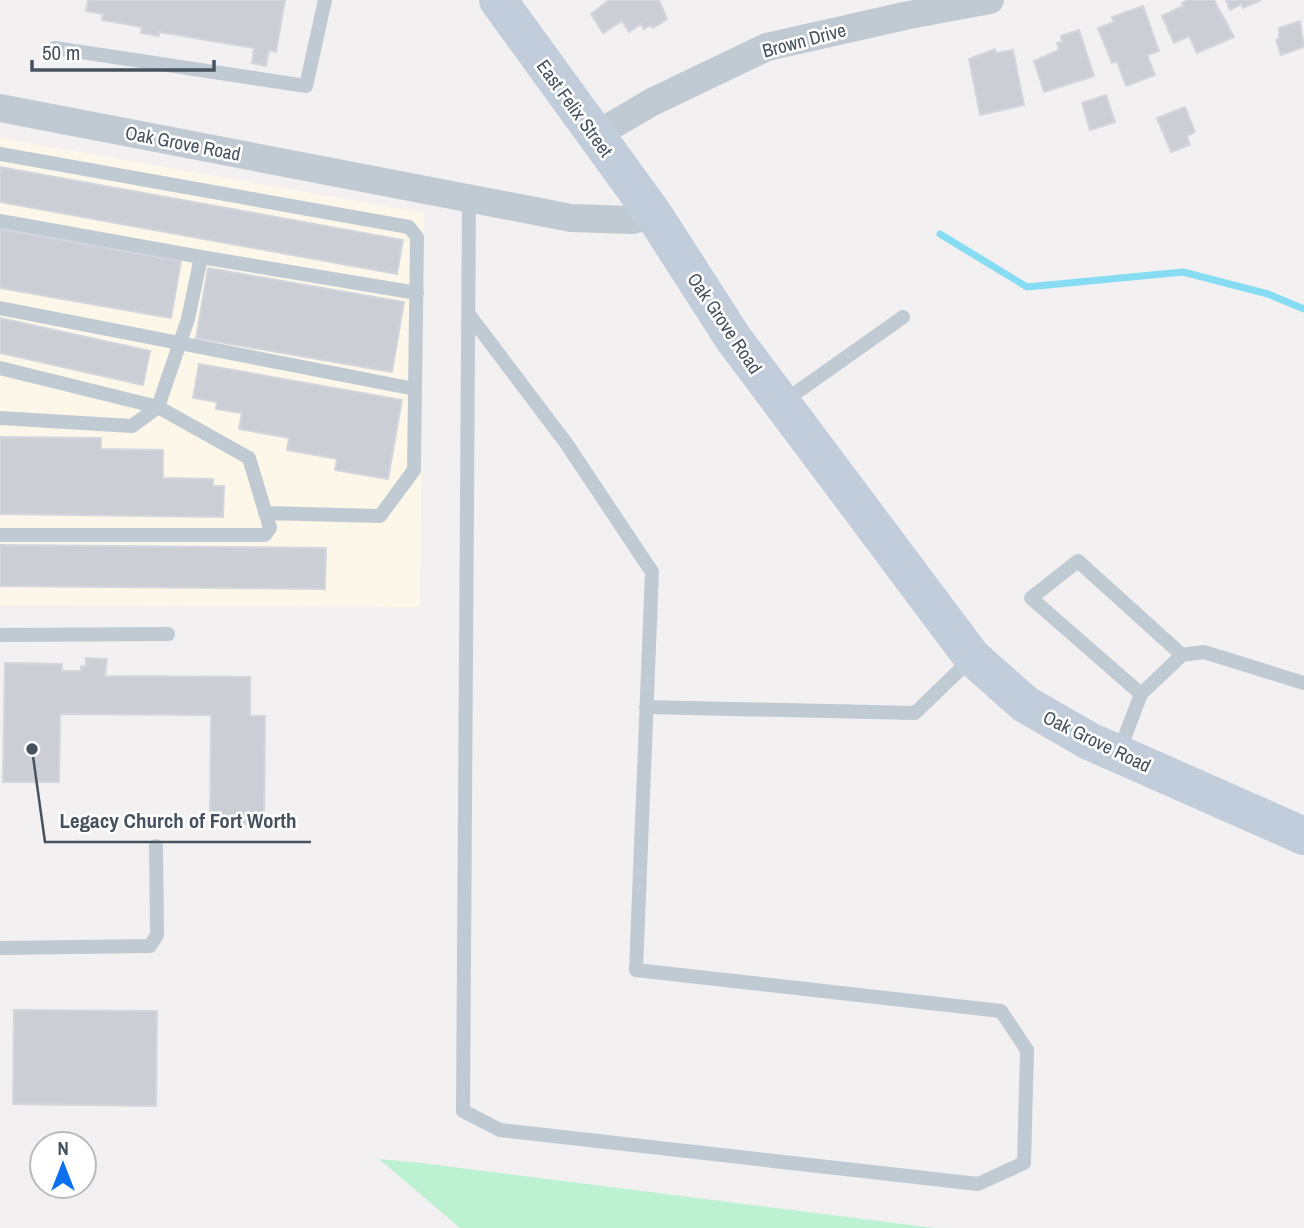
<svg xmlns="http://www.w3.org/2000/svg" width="1304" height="1228" viewBox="0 0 1304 1228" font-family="'Archivo Narrow',sans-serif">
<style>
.commercial{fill:#fdf7e9}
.green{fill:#bcf2d1}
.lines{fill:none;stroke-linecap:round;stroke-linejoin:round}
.stream{stroke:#86dcf2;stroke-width:7}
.building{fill:#cbcfd5;stroke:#d3d6dc;stroke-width:2}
.lane{stroke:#bfcad3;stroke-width:14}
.street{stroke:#bfcad3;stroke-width:28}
.secondary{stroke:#c1cdda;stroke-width:38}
.labels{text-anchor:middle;stroke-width:5;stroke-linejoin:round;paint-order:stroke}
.street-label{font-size:19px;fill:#46535f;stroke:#fff}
.leader{fill:none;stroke:#46535f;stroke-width:2.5}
.callout-dot{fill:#46535f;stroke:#fff;stroke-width:2.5}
.callout-label{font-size:21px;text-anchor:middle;font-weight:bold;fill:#46535f;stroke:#fff;stroke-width:5;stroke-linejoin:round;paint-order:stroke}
</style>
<rect width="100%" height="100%" fill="#f2f0f0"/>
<path class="commercial" d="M 0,138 L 424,213 L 420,607 L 0,606 Z"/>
<path class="green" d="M 379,1159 L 421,1163 L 934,1228 L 460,1228 Z"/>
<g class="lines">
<path class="stream" d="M 940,234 L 1027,287 L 1183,272 L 1268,294 L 1304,309"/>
</g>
<path class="building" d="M 88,0 L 285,0 L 276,52 L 269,50 L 266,66 L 252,63 L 254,48 L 159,32 L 159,36 L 141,33 L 142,27 L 102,20 L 103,14 L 86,11 Z
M 609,0 L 659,0 L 667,19 L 653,28 L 650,25 L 644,29 L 641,24 L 629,32 L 622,21 L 603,33 L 591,14 Z
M 1188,0 L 1214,0 L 1234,37 L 1197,53 L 1189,36 L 1174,43 L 1162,16 L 1183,6 L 1182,3 Z
M 1226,0 L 1261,0 L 1243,8 L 1241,4 L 1230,10 Z
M 1143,6 L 1159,51 L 1147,55 L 1155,75 L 1126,86 L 1117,61 L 1112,63 L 1098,28 L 1114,22 L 1112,17 Z
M 1300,21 L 1304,47 L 1281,55 L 1276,40 L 1279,38 L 1279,28 Z
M 1079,30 L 1094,76 L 1044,92 L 1034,61 L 1059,50 L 1057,43 L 1062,42 L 1061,36 Z
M 995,49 L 996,53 L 1013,50 L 1024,105 L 980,115 L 969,59 Z
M 1106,95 L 1115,122 L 1090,130 L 1082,103 Z
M 1185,107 L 1195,132 L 1187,136 L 1190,145 L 1171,152 L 1157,118 Z
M 0,167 L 403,240 L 397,274 L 0,202 Z
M 0,229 L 181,261 L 171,318 L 0,288 Z
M 208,268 L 404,302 L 392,372 L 196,338 Z
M 0,318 L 150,351 L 143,385 L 0,353 Z
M 199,364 L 402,400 L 388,479 L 335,470 L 337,459 L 287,450 L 289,438 L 239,429 L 242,413 L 216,409 L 217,402 L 193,398 Z
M 0,437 L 101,438 L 101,449 L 163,450 L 163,478 L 213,479 L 213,486 L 224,486 L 223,517 L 0,514 Z
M 0,545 L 326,548 L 325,589 L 0,586 Z
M 86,658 L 107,659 L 105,676 L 250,677 L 250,716 L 265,716 L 264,824 L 210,824 L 211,715 L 60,714 L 59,782 L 3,782 L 5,663 L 62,664 L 62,671 L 81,671 L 81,666 L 86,666 Z
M 14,1010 L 157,1011 L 156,1106 L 13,1104 Z"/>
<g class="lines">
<path class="lane" d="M 55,48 L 306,86 L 325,0
M 0,154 L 409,227 L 417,237 L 414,470 L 380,516 L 265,513
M 469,198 L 463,1111 L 500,1130 L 978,1184 L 1024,1163 L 1027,1050 L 1001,1011 L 636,970 L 652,572 L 566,443 L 470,316
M 0,221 L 201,257 L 188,319 L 158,407 L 249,458 L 270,528 L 265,535 L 0,535
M 201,257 L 417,293
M 0,308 L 415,389
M 0,368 L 158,407 L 132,426 L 0,418
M 783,402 L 903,317
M 0,635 L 168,634
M 1141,694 L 1031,598 L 1078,561 L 1182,655
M 646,707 L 915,713 L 972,658
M 1119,752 L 1141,694 L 1182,655 L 1204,652 L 1304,683
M 0,948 L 150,946 L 157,935 L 156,846"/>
<path class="street" d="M 0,108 L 571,218 L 632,220 L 654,215
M 594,136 L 652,102 L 767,47 L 909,15 L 990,0"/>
<path class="secondary" d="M 498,0 L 654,215 L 733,338 L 972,657 L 1025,704 L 1089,741 L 1304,836"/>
</g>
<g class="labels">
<g class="street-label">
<text transform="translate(804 40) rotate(-15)" y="7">Brown Drive</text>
<text transform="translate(575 108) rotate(54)" y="7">East Felix Street</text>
<text transform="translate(183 143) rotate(11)" y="7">Oak Grove Road</text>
<text transform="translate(725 323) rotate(56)" y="7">Oak Grove Road</text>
<text transform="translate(1097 741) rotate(26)" y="7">Oak Grove Road</text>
</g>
</g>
<path class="leader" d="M32 749L45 842H311"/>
<circle class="callout-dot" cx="32" cy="749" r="7"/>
<g class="callout-label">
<text x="178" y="828">Legacy Church of Fort Worth</text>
</g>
<g transform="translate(63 1165)"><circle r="33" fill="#ffffff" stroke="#b5babf" stroke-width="2"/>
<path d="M0-5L12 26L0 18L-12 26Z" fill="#0d71ef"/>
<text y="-10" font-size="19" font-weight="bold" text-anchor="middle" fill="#46535f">N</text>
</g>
<path d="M32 60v10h182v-10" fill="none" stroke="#46535f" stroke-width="3.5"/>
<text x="42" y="60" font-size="21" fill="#46535f" stroke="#ffffff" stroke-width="5" paint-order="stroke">50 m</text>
</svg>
